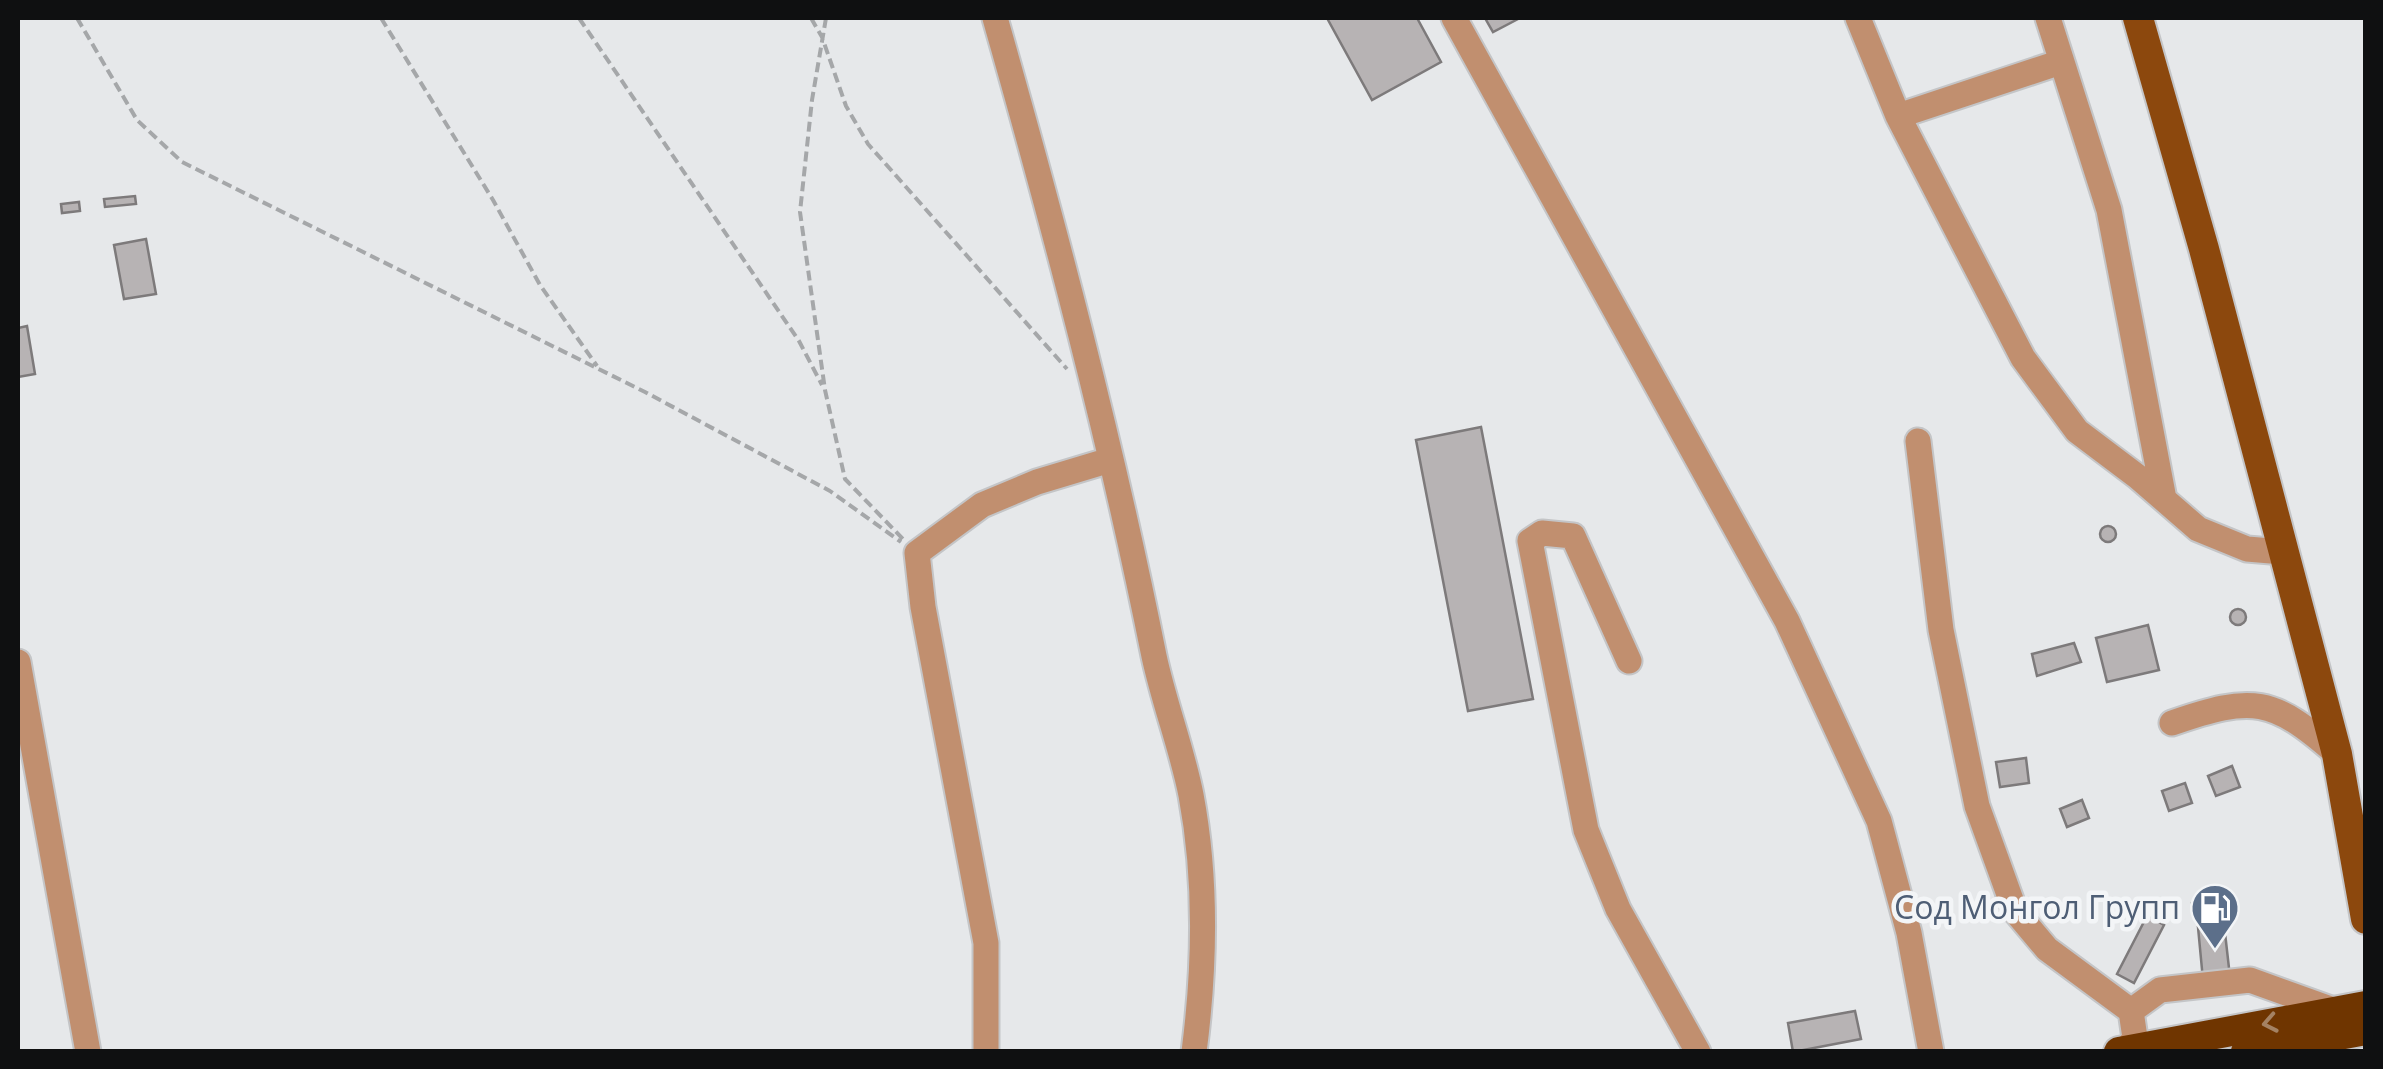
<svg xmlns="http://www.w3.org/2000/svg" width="2383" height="1069" viewBox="0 0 2383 1069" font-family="'Open Sans',sans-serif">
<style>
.building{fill:#b7b3b4;stroke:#7d7a7b;stroke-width:2.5}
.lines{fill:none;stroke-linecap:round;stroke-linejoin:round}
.minor-casing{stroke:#c4c5c7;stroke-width:29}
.major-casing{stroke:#c4c5c7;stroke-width:34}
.highway-casing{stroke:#c4c5c7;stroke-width:34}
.path{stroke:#a5a7a9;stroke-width:4;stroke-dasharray:10 5;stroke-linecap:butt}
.minor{stroke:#c18f6f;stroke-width:25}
.major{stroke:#8c480d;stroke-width:30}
.highway{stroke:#6f3500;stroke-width:30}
.oneway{stroke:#a48263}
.labels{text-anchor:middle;stroke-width:9;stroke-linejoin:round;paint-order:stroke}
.service-label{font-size:32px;fill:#4e5e75;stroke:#f3f5f7;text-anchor:end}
</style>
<rect width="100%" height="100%" fill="#e6e8ea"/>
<path class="building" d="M 1327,18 L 1417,18 L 1441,62 L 1372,100 Z
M 1485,18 L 1520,18 L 1493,32 Z
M 135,196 L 136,204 L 105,207 L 104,199 Z
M 79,202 L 80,211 L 62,213 L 61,204 Z
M 146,239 L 156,294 L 124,299 L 114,245 Z
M 27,326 L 35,374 L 18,377 L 18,328 Z
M 1481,427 L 1533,699 L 1468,711 L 1416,440 Z
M2100 534a8 8 0 1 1 16 0a8 8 0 1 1-16 0Z
M2230 617a8 8 0 1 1 16 0a8 8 0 1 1-16 0Z
M 2148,625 L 2159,670 L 2107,682 L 2096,638 Z
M 2074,643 L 2081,662 L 2037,676 L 2032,654 Z
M 2026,758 L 2029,783 L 2000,787 L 1996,762 Z
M 2232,766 L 2240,787 L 2216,796 L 2208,776 Z
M 2185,783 L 2192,803 L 2169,811 L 2162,791 Z
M 2082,800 L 2089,818 L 2067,827 L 2060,809 Z
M 2213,899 L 2216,914 L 2195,919 L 2192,903 Z
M 2147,916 L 2164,925 L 2134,983 L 2117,974 Z
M 2224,924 L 2230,977 L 2203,980 L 2198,927 Z
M 1855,1011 L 1861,1039 L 1793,1052 L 1788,1023 Z"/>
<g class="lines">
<g class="minor-casing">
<path id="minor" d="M 995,18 C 1055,229 1111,441 1154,656 C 1164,703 1182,749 1191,795 C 1207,880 1205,967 1194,1052
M 1454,18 L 1787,621 L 1879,821 L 1909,933 L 1931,1052
M 1858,18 L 1898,116 L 2023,358 L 2077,431 L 2138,477 L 2198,529 L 2247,549 L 2283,552
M 2048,18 L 2109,210 L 2164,499
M 1898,116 L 2061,62
M 1918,441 L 1941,630 L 1977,806 L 2015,911 L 2047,949 L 2131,1011
M 1629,661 L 1573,536 L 1542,533 L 1530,541 L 1586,830 L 1618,909 L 1698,1052
M 18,662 L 88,1052
M 2172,723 C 2253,695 2272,697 2337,754
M 2126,1050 L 2135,1038 L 2131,1011 L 2160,990 L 2250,980 L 2336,1011
M 986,1052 L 986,943 L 923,607 L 917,553 L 982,505 L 1037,482 L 1110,460"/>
</g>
<g class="major-casing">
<path id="major" d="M 2138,18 L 2204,249 L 2337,754 L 2366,919"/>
</g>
<g class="highway-casing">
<path id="highway" d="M 2119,1052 L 2366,1006
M 2246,1052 L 2366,1030"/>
</g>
<path class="path" d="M 77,18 L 137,120 L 182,162 L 645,392 L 830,491 L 901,542
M 381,18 L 493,200 L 540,285 L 597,366
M 579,18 L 799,341 L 822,385
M 811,18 L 822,37 L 846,106 L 868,144 L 1067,369
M 826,18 L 812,100 L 800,212 L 825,390 L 845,479 L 903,539"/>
<use href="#minor" class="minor"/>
<use href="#major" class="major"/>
<use href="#highway" class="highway"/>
</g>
<defs><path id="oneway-chevron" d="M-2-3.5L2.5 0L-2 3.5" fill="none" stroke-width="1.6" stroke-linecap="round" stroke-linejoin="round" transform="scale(2.5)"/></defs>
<use class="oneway" href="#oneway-chevron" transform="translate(2270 1023) rotate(169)"/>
<defs>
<g id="fuel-pin" transform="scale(2.5)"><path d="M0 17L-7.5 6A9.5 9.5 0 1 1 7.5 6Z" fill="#5c6f8a" stroke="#f3f5f7"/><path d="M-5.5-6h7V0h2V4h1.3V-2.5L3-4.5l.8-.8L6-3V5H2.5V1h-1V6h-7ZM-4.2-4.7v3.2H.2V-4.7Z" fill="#fff"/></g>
</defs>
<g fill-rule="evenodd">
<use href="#fuel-pin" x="2215" y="908"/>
</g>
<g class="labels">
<g class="service-label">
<text x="2180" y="919">Сод Монгол Групп</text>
</g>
</g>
<rect width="2383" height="1069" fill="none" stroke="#0f1011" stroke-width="40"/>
</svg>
